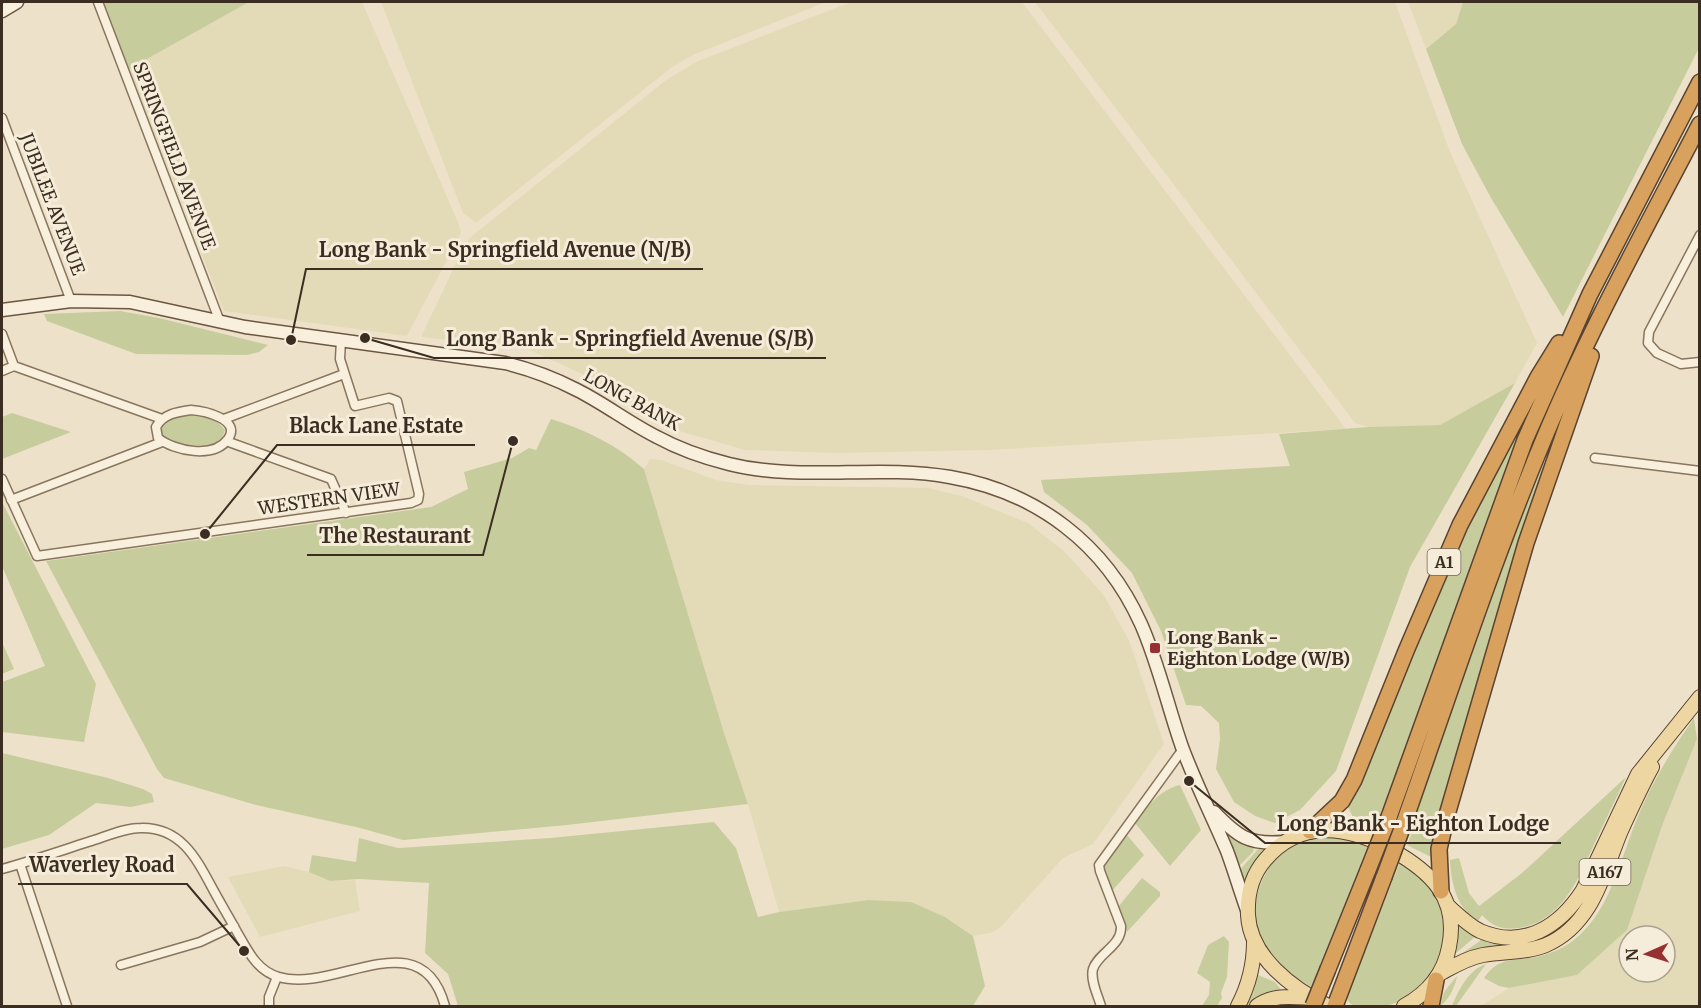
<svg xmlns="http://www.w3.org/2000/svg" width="1701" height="1008" viewBox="0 0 1701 1008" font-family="Merriweather,serif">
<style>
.farmland{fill:#e3dbb7;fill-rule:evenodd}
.green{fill:#c7cc9d}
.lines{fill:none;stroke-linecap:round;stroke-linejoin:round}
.street-casing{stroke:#89755e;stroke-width:11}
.secondary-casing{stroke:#6c5641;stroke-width:15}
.primary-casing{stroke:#584332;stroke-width:16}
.highway-casing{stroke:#584332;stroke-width:18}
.street{stroke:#f8efdd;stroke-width:8}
.secondary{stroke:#f8efdd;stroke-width:12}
.primary{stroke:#eed6a3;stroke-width:14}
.highway{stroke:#d8a15e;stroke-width:15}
.highway-bridge-casing{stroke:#584332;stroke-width:18;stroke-linecap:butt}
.highway-bridge{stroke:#d8a15e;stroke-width:15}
.poi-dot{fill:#973032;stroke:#f5ecd9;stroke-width:2}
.labels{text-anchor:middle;stroke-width:6;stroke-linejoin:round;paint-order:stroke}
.shield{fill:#f5ecd9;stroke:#736658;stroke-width:1.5}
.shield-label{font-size:16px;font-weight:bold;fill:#3b2d21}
.street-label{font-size:18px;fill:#3b2d21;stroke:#f5ecd9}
.poi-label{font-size:18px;font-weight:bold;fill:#3b2d21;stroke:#f5ecd9;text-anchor:start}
.leader{fill:none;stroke:#3b2d21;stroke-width:2}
.callout-dot{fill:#3b2d21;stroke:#f5ecd9;stroke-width:2}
.callout-label{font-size:20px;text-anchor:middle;font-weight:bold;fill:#3b2d21;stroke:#f5ecd9;stroke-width:6;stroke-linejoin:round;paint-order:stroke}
</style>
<rect width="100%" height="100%" fill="#ede2c9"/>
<path class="farmland" d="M 249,2 L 362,2 L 458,222 L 461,233 L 407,336 L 224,311 L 129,69 Z
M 381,2 L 826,2 L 693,55 L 671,68 L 476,223 L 463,213 Z
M 851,2 L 1022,2 L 1346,429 L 990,450 L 837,453 L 745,450 L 669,428 L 580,373 L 527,349 L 421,337 L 464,246 L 472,236 L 666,80 L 698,61 Z
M 1035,2 L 1395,2 L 1450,152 L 1537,343 L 1515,383 L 1440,425 L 1368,427 L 1355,423 Z
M 1408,2 L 1463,2 L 1456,24 L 1426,49 Z
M 650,459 L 661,460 L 716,480 L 749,485 L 929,488 L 962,496 L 1028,523 L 1064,551 L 1103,594 L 1129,640 L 1164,744 L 1093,844 L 1063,858 L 1000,928 L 991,933 L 973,936 L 945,917 L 868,900 L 779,912 L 748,804 L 725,736 L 644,469 Z
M 1699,737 L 1699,1006 L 1483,1006 L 1484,1004 L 1509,988 L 1577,975 L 1627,930 L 1662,826 L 1697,739 ZM 1629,936 L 1665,936 L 1665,972 L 1629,972 Z
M 284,866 L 309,872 L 330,881 L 355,880 L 360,911 L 260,937 L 228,877 Z"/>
<path class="green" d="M 101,2 L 249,2 L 129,69 Z
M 1463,2 L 1699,2 L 1699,48 L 1563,317 L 1491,198 L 1462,144 L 1426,49 L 1456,24 Z
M 120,311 L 159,318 L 268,345 L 259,352 L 247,355 L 136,354 L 47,321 L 44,314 Z
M 1515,383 L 1410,567 L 1336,771 L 1300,810 L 1275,823 L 1255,816 L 1234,802 L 1216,769 L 1220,739 L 1219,723 L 1201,706 L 1186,705 L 1161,631 L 1132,573 L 1087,525 L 1044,492 L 1041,480 L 1290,466 L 1279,434 L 1368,427 L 1440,425 Z
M 1539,395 L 1405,754 L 1376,829 L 1355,821 L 1348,807 L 1359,787 L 1385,725 L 1405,666 L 1457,543 Z
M 12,413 L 71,432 L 2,459 L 2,417 Z
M 190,415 C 203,416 217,418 225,430 C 219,456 180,443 164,438 L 160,429 C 166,418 179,417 190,415 Z
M 551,419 C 586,430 617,445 644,469 L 725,736 L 748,804 L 567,825 L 403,840 L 360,828 L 256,805 L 164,778 L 157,769 L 46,561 L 431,507 L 468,489 L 464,472 L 512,458 L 529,448 L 536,450 Z
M 1544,463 L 1548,466 L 1433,855 L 1429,856 L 1407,845 L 1415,825 L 1412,823 L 1513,540 Z
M 2,502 L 96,684 L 84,742 L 2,732 L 2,682 L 45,666 L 2,566 Z
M 2,642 L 14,669 L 2,674 Z
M 1694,718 L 1697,739 L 1662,826 L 1627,930 L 1577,975 L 1509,988 L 1499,986 L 1484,978 C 1501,953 1519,963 1544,955 C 1562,950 1578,939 1589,925 C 1613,896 1622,856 1636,821 C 1651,784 1671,751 1694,718 Z
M 2,753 L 108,778 L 143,789 L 152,794 L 154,802 L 131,807 L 96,803 L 49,835 L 2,849 Z
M 1626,777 C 1615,801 1603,825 1592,849 C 1582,870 1573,893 1556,909 C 1546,919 1533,926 1519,928 C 1502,930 1493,927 1482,915 L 1478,921 C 1457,910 1451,883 1450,860 L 1459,858 L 1469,893 L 1479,906 L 1522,873 Z
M 1180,785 L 1201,830 L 1170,866 L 1135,823 C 1147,807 1159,790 1180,785 Z
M 714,822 L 736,848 L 758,917 L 779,912 L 868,900 L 911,902 L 945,917 L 973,936 L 985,986 L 973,1006 L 458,1006 L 448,974 L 425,953 L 429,883 L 359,879 L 330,881 L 309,872 L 312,855 L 356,862 L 359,838 L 398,848 L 550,838 Z
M 1219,822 L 1239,842 L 1254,848 L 1253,852 L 1239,866 L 1237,867 Z
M 1127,835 L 1144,855 L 1111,892 L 1104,867 Z
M 1333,836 L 1347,839 L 1368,847 L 1311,987 C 1294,977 1277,966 1266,949 C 1242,910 1261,859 1301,841 C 1311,837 1322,837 1333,836 Z
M 1258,849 L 1264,849 L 1265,852 L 1245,886 L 1239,871 Z
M 1400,862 L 1423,877 L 1431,886 L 1441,906 L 1446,932 L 1443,953 L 1432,976 L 1405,1000 L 1386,1006 L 1352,1005 L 1346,999 Z
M 1142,878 L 1160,892 L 1160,896 L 1127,932 L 1118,907 Z
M 1590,891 L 1578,915 L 1543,942 L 1461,957 L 1461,954 L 1480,941 L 1482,937 C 1496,937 1531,940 1543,936 C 1564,930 1579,908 1590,891 Z
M 1458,920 L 1477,935 L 1454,955 L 1458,939 Z
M 1224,936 L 1229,942 L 1227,977 L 1221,993 L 1222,998 L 1217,1006 L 1202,1006 L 1209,995 L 1210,982 L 1197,973 L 1208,945 Z
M 1486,964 L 1456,1006 L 1452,1006 C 1458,991 1469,969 1486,964 Z
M 1258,975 L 1275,982 L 1282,991 L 1253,1006 L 1245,1006 L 1253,993 Z
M 1457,976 C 1455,987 1449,1000 1440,1006 L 1444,992 Z"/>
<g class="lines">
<g class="street-casing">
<path id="street" d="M 98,2 L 220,322
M 2,118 L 71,301
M 1700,235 L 1649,332 L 1648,343 L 1657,353 L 1681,364 L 1700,362
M 2,334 L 14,366
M 2,371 L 14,366 L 162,419
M 191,410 C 204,411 242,419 228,439 C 214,459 174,451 158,438 L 156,427 C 163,414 177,412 191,410 Z
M 224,419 L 344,374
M 226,441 L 331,479 L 346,513
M 1595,458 L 1700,471
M 2,479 L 37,556 L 411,503 L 418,500 L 419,494 L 397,401 L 389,398 L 355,406 L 340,359 L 341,340
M 11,500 L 162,442
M 20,864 L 67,1006
M 2,869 C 31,861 60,851 88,842 C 105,837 123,828 141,828 C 183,827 198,862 215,893 C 222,906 230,919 237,932 C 248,951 257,971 279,977 C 335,994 421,918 445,1006
M 121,965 L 200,942 L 234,926
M 269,1006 L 269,997 L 277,977
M 1101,1006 C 1098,996 1090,980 1093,969 C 1098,953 1122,946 1121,926 L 1100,871 L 1099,865 L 1183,749"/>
</g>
<g class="secondary-casing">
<path id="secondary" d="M 2,11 L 17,2
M 2,310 L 71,301 L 130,302 L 245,327 L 505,363 C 529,369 554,378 577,390 C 605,404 629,423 657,437 C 679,449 705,458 729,464 C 801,482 877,464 950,477 C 1037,492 1105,544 1141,624 C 1158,662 1168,707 1182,747 C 1195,782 1212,816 1227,851 C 1234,870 1240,890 1247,910
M 1214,812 C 1238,837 1249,845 1284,842"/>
</g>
<g class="primary-casing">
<path id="primary" d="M 1447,905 C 1457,914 1468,925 1480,931 C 1524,950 1560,926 1583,890 L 1638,774 L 1700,697
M 1441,973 C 1454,966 1467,958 1483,955 C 1503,951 1527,953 1546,945 C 1592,925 1603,875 1620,833 C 1630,811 1640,789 1652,767
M 1238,1006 C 1249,985 1254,966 1254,942
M 1257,1006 C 1273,994 1293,997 1312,998
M 1328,1006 C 1293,989 1250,957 1248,915 C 1247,895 1252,875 1265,860 C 1300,818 1349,826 1392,850 C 1431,872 1459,898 1449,947 C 1444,974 1428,993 1404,1006"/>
</g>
<g class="highway-casing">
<path id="highway" d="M 1389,817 L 1525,440 L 1590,294 L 1700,82
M 1404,823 C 1449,695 1491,566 1543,441 C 1588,332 1646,228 1700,124
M 1310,831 L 1342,801 L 1354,780 L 1406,651 L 1460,525 L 1538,377 L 1559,343
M 1441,891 L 1439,849 L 1447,815 L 1526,543 L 1591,356
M 1328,969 L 1368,870
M 1335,1006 L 1384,877
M 1431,1006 L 1436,980"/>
</g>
<use href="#street" class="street"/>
<use href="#secondary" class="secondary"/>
<use href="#primary" class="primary"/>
<use href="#highway" class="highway"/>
<g class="highway-bridge-casing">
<path id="highway-bridge" d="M 1368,870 L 1389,817
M 1384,877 L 1404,823
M 1313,1006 L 1328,969"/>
</g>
<use href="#highway-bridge" class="highway-bridge"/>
</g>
<rect class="poi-dot" x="1149" y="642" width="12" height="12" rx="3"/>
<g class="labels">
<g class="shield">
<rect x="1427.5" y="549" width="33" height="26" rx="4.5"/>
<rect x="1579.5" y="859" width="51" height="26" rx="4.5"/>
</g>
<g class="shield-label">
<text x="1444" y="568">A1</text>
<text x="1605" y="878">A167</text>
</g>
<g class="street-label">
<text transform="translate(174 156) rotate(69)" y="6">SPRINGFIELD AVENUE</text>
<text transform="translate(52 204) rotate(69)" y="6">JUBILEE AVENUE</text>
<text transform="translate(632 400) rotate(29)" y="6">LONG BANK</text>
<text transform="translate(329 499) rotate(-8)" y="6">WESTERN VIEW</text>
</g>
<g class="poi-label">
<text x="1167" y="644">Long Bank -<tspan x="1167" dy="21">Eighton Lodge (W/B)</tspan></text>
</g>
</g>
<path class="leader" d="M291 340L306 269H703M365 338L434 358H826M205 534L277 445H475M513 441L483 555H307M1189 781L1265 843H1561M244 951L187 884H18"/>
<g class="callout-dot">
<circle cx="291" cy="340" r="6"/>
<circle cx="365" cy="338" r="6"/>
<circle cx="205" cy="534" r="6"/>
<circle cx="513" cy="441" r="6"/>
<circle cx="1189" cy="781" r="6"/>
<circle cx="244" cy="951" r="6"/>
</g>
<g class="callout-label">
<text x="505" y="257">Long Bank - Springfield Avenue (N/B)</text>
<text x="630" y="346">Long Bank - Springfield Avenue (S/B)</text>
<text x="376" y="433">Black Lane Estate</text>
<text x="395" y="543">The Restaurant</text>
<text x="1413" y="831">Long Bank - Eighton Lodge</text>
<text x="102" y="872">Waverley Road</text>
</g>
<rect width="1701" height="1008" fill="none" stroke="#3b2d21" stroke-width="6"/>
<g transform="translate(1647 954) rotate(267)"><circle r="28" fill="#f5ecd9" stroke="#aba08f" stroke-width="1.5"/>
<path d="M0-4.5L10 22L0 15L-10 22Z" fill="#973032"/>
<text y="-9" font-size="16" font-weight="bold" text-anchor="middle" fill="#3b2d21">N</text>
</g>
</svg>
